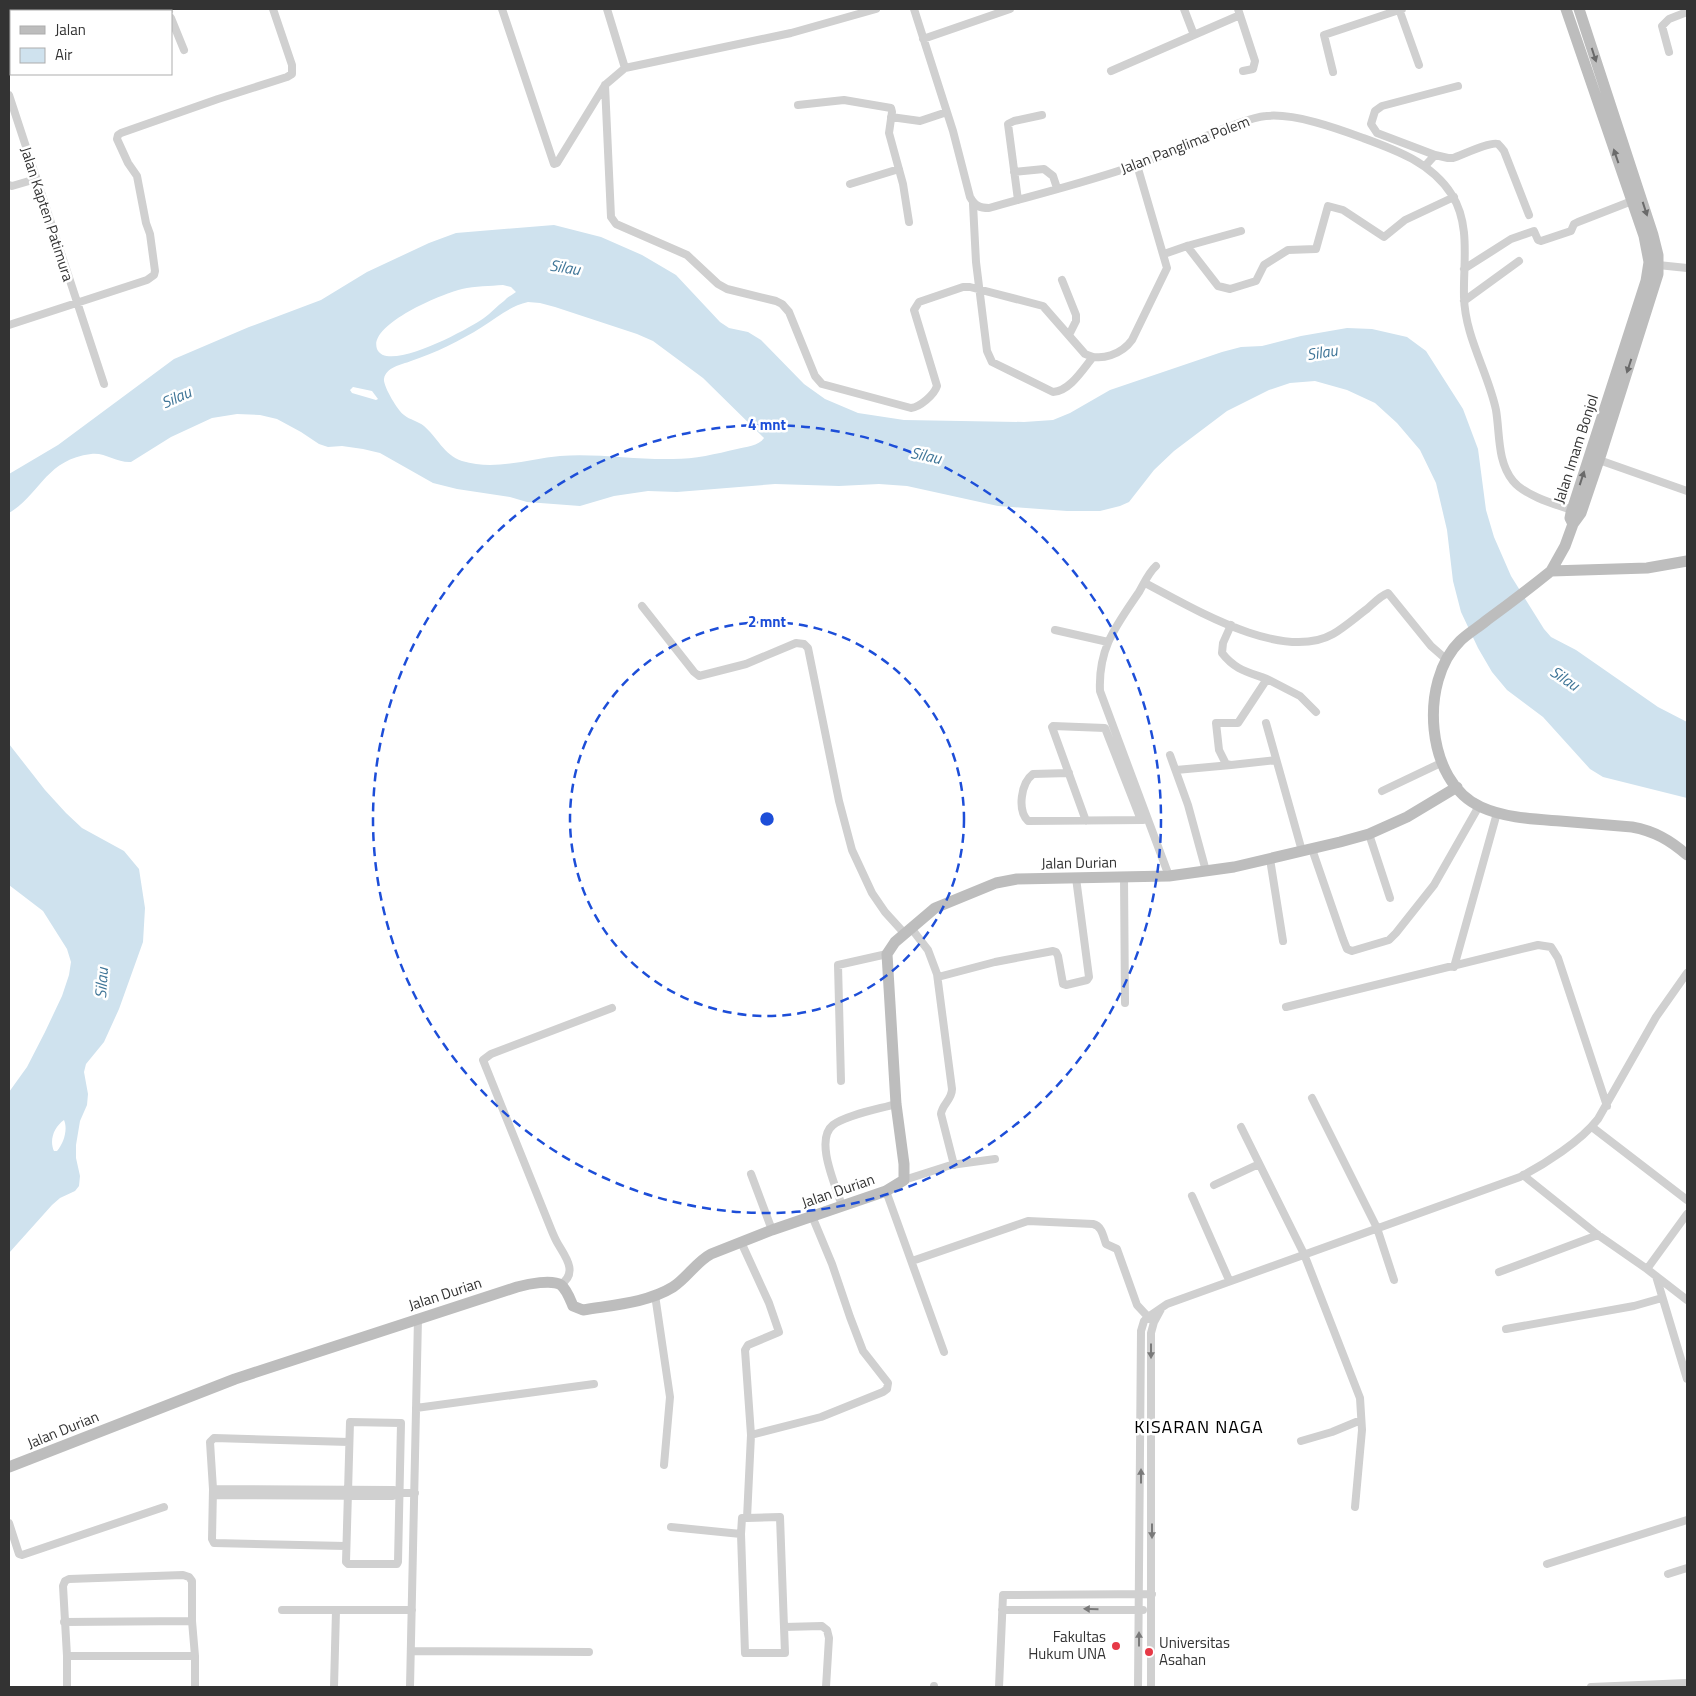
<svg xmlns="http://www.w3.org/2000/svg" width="1696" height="1696" viewBox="0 0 1696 1696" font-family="'Titillium Web',sans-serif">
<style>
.water{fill:#cfe2ee;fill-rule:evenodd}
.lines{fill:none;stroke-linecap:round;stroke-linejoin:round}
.street{stroke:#d0d0d0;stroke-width:8}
.secondary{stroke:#bdbdbd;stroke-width:11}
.oneway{fill:#6a6a6a}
.oneway2{fill:#7a7a7a}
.ring{fill:none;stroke:#1d4ed8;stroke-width:2.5;stroke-dasharray:9 6}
.poi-dot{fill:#e63946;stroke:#fff;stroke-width:2}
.labels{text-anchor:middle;stroke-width:5;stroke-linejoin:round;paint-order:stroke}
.street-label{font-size:15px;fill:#333;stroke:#fff}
.poi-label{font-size:15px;fill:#333;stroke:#fff;text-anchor:end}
.water-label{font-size:16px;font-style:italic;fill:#3f7597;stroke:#fff}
.quarter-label{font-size:18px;letter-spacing:1px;fill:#000;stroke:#fff}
.centre{fill:#1d4ed8;stroke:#fff;stroke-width:2.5}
.ring-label{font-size:15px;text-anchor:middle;font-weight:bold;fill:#1d4ed8;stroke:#fff;stroke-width:5;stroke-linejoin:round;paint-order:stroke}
</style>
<rect width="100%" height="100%" fill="#fff"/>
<path class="water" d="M 554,225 L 601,237 L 642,255 L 676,275 L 720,322 L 729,328 L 748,332 L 761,340 L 804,384 L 825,399 L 858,413 L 904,420 L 1024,422 L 1053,420 L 1070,413 L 1110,390 L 1222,352 L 1241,347 L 1262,346 L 1301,336 L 1347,328 L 1372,329 L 1407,337 L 1426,351 L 1463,409 L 1478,449 L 1486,510 L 1494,537 L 1511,576 L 1544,629 L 1551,637 L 1576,650 L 1658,707 L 1687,722 L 1687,798 L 1603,777 L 1590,769 L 1543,717 L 1507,690 L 1492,672 L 1478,648 L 1461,612 L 1453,581 L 1447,530 L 1436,483 L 1420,450 L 1397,423 L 1375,403 L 1347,390 L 1315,381 L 1290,383 L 1269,390 L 1227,411 L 1174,451 L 1154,470 L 1129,502 L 1120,506 L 1100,511 L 1067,511 L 998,506 L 907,486 L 879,484 L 839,486 L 775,484 L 677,492 L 648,491 L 614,496 L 580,506 L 527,502 L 510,497 L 457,489 L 433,483 L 380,453 L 363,449 L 342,446 L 328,447 L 319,444 L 301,432 L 277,419 L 260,415 L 237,414 L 212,418 L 171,437 L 131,462 C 117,463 105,452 91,454 C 45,460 41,494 9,513 L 9,474 L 58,445 L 174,359 L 249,327 L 321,300 L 367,272 L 429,243 L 456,233 ZM 503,285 L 511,287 L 516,292 C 512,295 507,297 504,301 C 497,306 491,313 484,318 C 470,328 387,374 377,349 C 368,324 444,293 462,289 C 475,286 490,286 503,285 ZM 528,302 L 540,303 L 555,307 L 637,334 L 653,341 L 703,378 L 764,438 C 759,446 745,447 737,449 C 716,454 695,459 673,459 C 636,460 596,453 560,456 C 528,459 495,471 462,461 C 444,455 437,437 424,426 C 418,421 410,420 404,415 C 398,411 383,386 384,379 C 386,367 401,365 411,361 C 435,353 460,341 482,327 C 498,317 510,306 528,302 ZM 353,387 L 372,391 L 378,399 L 376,400 L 352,393 L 350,390 Z
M 9,744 L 45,790 L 66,813 L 82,828 L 124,851 L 139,869 L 145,908 L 143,942 L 119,1009 L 104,1042 L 86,1064 L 84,1072 L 88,1094 L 87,1105 L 80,1121 L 76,1145 L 76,1158 L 80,1176 L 79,1186 L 75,1191 L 60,1198 L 52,1205 L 9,1253 L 9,1092 L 27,1067 L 45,1032 L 62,996 L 69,975 L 71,962 L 67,949 L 43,911 L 9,885 ZM 64,1120 C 68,1129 64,1143 57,1151 L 54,1151 C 49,1140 54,1127 64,1120 Z"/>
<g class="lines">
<path class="street" d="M 168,9 L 169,11
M 502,9 L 554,164 L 557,163 L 605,85 L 625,68 L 791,33 L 876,9
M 607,9 L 625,68
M 914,9 L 953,131 L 970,197 C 975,206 980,208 989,208 C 1038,194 1088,182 1136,165 C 1167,155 1197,139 1228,127 C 1240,123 1253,117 1266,116 C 1294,113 1336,128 1363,138 C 1396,150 1432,163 1452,195 C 1471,225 1463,264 1464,297 C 1465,337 1488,372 1496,410 C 1500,434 1497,461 1513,481 C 1525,496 1557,505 1575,511
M 1184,9 L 1194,35
M 1238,9 L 1255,61 L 1253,69 L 1243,71
M 1399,9 L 1419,65
M 171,18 L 184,50
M 923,39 L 1010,9
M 1669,52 L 1662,26 L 1669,19 L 1687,12
M 1111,71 L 1240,15
M 1333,72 L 1324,35 L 1402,9
M 605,85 L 611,217 L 616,224 L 687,255 L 718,284 L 727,289 L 776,301 L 782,304 L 789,312 L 815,376 L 822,384 L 911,408 C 920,407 934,395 937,386 L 914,310 L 919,302 L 963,287 L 970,287 L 1043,306 L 1085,354 C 1101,362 1122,354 1132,340 L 1167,268 L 1137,165
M 9,95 L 104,384
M 798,105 L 844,100 L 891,108 L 892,112 L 889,133 L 903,184 L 909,222
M 891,117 L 920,121 L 947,112
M 1435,155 L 1448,158 L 1453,158 C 1462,155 1491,141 1498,144 C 1500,146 1502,148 1504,151 L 1529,215
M 1425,166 L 1435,155 L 1377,133 L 1371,124 L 1375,111 L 1382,106 L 1458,86
M 1014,172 L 1044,169 L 1053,176 L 1057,188
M 850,184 L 899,169
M 9,185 L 12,186 L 36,179
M 1018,200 L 1008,124 L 1014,121 L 1042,115
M 973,204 L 976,262 L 987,351 L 992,362 L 1053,392 C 1070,391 1083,369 1093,357
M 1187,246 L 1218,286 L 1230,289 L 1256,281 L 1264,265 L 1288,250 L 1316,249 L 1328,206 L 1343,210 L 1384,237 L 1405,220 L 1454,197
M 1164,254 L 1187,246 L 1241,231
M 1658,265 L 1687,268
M 1464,269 L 1511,239 L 1534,231 L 1538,240 L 1541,241 L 1571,231 L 1574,224 L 1578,222 L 1632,201
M 1062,280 L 1076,315 L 1076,321 L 1069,335
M 1464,301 L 1519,261
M 9,325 L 147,280 L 154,275 L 155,271 L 150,234 L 146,223 L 137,176 L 128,163 L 117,139 L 118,135 L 121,133 L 218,99 L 287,77 L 292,74 L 292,65 L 273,9
M 1599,460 L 1687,491
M 1156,566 C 1149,572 1144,583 1139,592 C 1116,626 1098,648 1100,691 L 1169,876
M 1145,583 C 1191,607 1282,663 1333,634 C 1345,627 1356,617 1367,609 C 1374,603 1380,596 1388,593 L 1431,646 L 1447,660
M 642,606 L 694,672 L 699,676 L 746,664 L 796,643 L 804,644 L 808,648 L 839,801 L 852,850 L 872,893 L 885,912 L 905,934
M 1231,625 L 1223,643 L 1222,653 C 1235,670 1248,672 1267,679 L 1238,723 L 1216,723 L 1219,750 L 1226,764 L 1231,765 L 1276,760
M 1055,630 L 1108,642
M 1267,679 L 1300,696 L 1316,712
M 1266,723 L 1302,851
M 1170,755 L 1188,805 L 1206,871
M 1176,770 L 1231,765
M 1069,773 L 1033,774 C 1021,783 1017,810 1028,821 L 1143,820
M 1382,791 L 1441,763
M 1086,821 L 1052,727 L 1053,726 L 1105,728 L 1141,820
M 1369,834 L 1390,898
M 1312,849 L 1343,939 L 1347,949 L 1352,951 L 1389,940 L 1396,933 L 1434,885 L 1479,806
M 1270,859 L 1283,941
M 1124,877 L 1125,1003
M 911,928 L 928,950 L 937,974 L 952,1089 C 952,1100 942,1104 941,1114 L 954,1165
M 1454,967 L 1497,813
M 938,977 L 995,962 L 1053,951 L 1056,952 L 1058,956 L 1063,984 L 1066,985 L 1087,980 L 1089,977 L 1076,878
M 1286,1007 L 1538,945 L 1551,947 L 1558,958 L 1607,1106
M 841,1081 L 838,965 L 887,954
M 1312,1098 L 1377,1228 L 1394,1280
M 1241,1127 L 1304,1254 L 1360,1398 L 1362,1430 L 1355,1507
M 1592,1127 L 1687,1200
M 751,1174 L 772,1230
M 1523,1175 L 1598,1235 L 1647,1269 L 1687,1300
M 904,1180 L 951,1165 L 995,1159
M 1214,1185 L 1259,1164
M 886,1191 L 944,1352
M 1192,1196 L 1229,1280
M 842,1206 C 836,1186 814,1140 833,1125 C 846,1115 879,1109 896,1104
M 741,1242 L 769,1303 L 779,1332 L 748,1345 L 745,1350 L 751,1435 L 747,1518 L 780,1517 L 784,1627 L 822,1626 L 827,1630 L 829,1638 L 826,1687
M 912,1261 L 1028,1221 L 1093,1224 C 1102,1226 1103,1236 1106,1244 L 1117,1249 L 1137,1305 L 1150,1319
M 1647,1269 L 1687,1214
M 1499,1272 L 1598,1235
M 1656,1276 L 1687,1379
M 560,1285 C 579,1273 565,1256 558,1244 C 555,1239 553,1234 551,1229 L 483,1060 L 491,1054 L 612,1008
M 655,1295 L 670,1397 L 664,1465
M 1506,1329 L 1634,1306 L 1662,1298
M 416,1408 L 594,1384
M 350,1422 L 401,1423 L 398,1562 L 397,1564 L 348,1564 L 346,1562 Z
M 751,1435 L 821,1417 L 883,1392 L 887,1389 L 888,1383 L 863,1351 L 850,1317 L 832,1264 L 812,1216
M 1301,1441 L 1332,1432 L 1361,1420
M 213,1489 L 394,1490 L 399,1493
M 213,1495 L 393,1496 L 399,1493 L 415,1493
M 9,1523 L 19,1554 L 22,1555 L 164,1507
M 671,1527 L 741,1534 L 745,1653 L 785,1653 L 784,1627
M 741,1534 L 742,1518 L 747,1518
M 346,1546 L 214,1543 L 212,1539 L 213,1489 L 210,1442 L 214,1438 L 349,1442
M 1547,1564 L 1687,1520
M 1668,1574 L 1687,1568
M 282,1610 L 412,1610
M 1002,1610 L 1143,1610
M 64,1622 L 192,1621
M 411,1651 L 589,1652
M 67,1656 L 63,1586 L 65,1581 L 69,1579 L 183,1575 L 189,1577 L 192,1581 L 192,1621 L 195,1656
M 67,1687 L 67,1656 L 195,1656 L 195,1687
M 334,1687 L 336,1610
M 410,1687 L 418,1318
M 934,1687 L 934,1686
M 999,1687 L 1003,1595 L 1152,1594
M 1138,1687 L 1141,1331 L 1144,1321 L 1148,1317 L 1167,1304 L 1520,1177 C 1545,1164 1581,1141 1598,1119 L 1656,1017 L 1687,973
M 1151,1687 L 1151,1333 L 1154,1322 L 1161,1309
M 1591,1687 L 1687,1683"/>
<path class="secondary" d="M 1566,9 L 1644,236 L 1649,262 L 1646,281 L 1571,513 L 1570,518 L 1573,524
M 1579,9 L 1653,235 L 1658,255 L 1658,274 L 1601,454 L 1581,513 L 1573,524 L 1565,546 L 1551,571 C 1530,588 1509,604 1487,620 C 1479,627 1468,633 1460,641 C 1419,681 1425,782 1481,807 C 1505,818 1534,819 1560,821 C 1584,823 1608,825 1632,827 C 1654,831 1670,840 1687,855
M 9,10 L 13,9
M 1551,571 L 1647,568 L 1687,561
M 9,1467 L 235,1379 L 517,1287 C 528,1284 552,1279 561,1285 C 567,1290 570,1299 573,1306 L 583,1310 C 612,1305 647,1303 673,1287 C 687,1278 696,1262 711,1254 L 772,1230 L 886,1191 L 904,1180 L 904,1164 L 896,1104 L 887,954 L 895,942 L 935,908 L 996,883 L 1017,879 L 1169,876 L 1234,867 L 1340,842 L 1369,834 L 1407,817 L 1457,787"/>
</g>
<defs><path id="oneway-solid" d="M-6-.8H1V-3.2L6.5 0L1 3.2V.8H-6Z" transform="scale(1.25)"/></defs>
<g class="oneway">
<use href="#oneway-solid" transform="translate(1594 55) rotate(72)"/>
<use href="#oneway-solid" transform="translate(1616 156) rotate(-109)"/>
<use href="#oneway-solid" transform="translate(1645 209) rotate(72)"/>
<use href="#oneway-solid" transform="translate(1629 366) rotate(108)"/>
<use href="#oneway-solid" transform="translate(1582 478) rotate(-72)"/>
</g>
<g class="oneway2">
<use href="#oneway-solid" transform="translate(1151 1351) rotate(90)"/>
<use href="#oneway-solid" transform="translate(1141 1476) rotate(-90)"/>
<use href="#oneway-solid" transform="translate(1152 1531) rotate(90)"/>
<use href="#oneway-solid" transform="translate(1091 1609) rotate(-179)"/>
<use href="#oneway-solid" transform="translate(1139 1639) rotate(-90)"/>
</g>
<g class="ring">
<circle cx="767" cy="819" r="197"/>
<circle cx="767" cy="819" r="394"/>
</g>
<g class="poi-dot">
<circle cx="1116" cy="1646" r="5"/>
<circle cx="1149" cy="1652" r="5"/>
</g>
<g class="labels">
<g class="street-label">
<text transform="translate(1185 145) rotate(-21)" y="5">Jalan Panglima Polem</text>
<text transform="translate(47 214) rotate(72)" y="5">Jalan Kapten Patimura</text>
<text transform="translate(1576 449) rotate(-72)" y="5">Jalan Imam Bonjol</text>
<text transform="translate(1079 863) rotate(-1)" y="5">Jalan Durian</text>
<text transform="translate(838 1191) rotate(-19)" y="5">Jalan Durian</text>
<text transform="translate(445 1294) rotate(-18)" y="5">Jalan Durian</text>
<text transform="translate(63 1430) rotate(-22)" y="5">Jalan Durian</text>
</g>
<g class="poi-label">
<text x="1106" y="1642">Fakultas<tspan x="1106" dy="17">Hukum UNA</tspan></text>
<text x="1159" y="1648" text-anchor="start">Universitas<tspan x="1159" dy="17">Asahan</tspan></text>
</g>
<g class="water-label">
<text transform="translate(565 267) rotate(9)" y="6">Silau</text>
<text transform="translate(1322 352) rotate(-9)" y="6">Silau</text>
<text transform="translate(176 397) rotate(-24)" y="6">Silau</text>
<text transform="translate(926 455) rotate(12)" y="6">Silau</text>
<text transform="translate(1565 678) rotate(34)" y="6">Silau</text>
<text transform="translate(101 983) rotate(-86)" y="6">Silau</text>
</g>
<g class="quarter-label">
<text x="1199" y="1433">KISARAN NAGA</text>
</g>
</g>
<circle cx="767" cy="819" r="8" class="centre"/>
<g class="ring-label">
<text x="767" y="430">4 mnt</text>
<text x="767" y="627">2 mnt</text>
</g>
<rect width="1696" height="1696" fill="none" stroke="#333333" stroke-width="20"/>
<rect x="10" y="10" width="162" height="65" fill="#ffffff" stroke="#adadad"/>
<rect x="20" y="26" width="25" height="8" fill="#bdbdbd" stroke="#adadad"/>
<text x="55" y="35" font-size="15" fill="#333333">Jalan</text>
<rect x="20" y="48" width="25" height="15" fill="#cfe2ee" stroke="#adadad"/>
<text x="55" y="60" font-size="15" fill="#333333">Air</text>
</svg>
